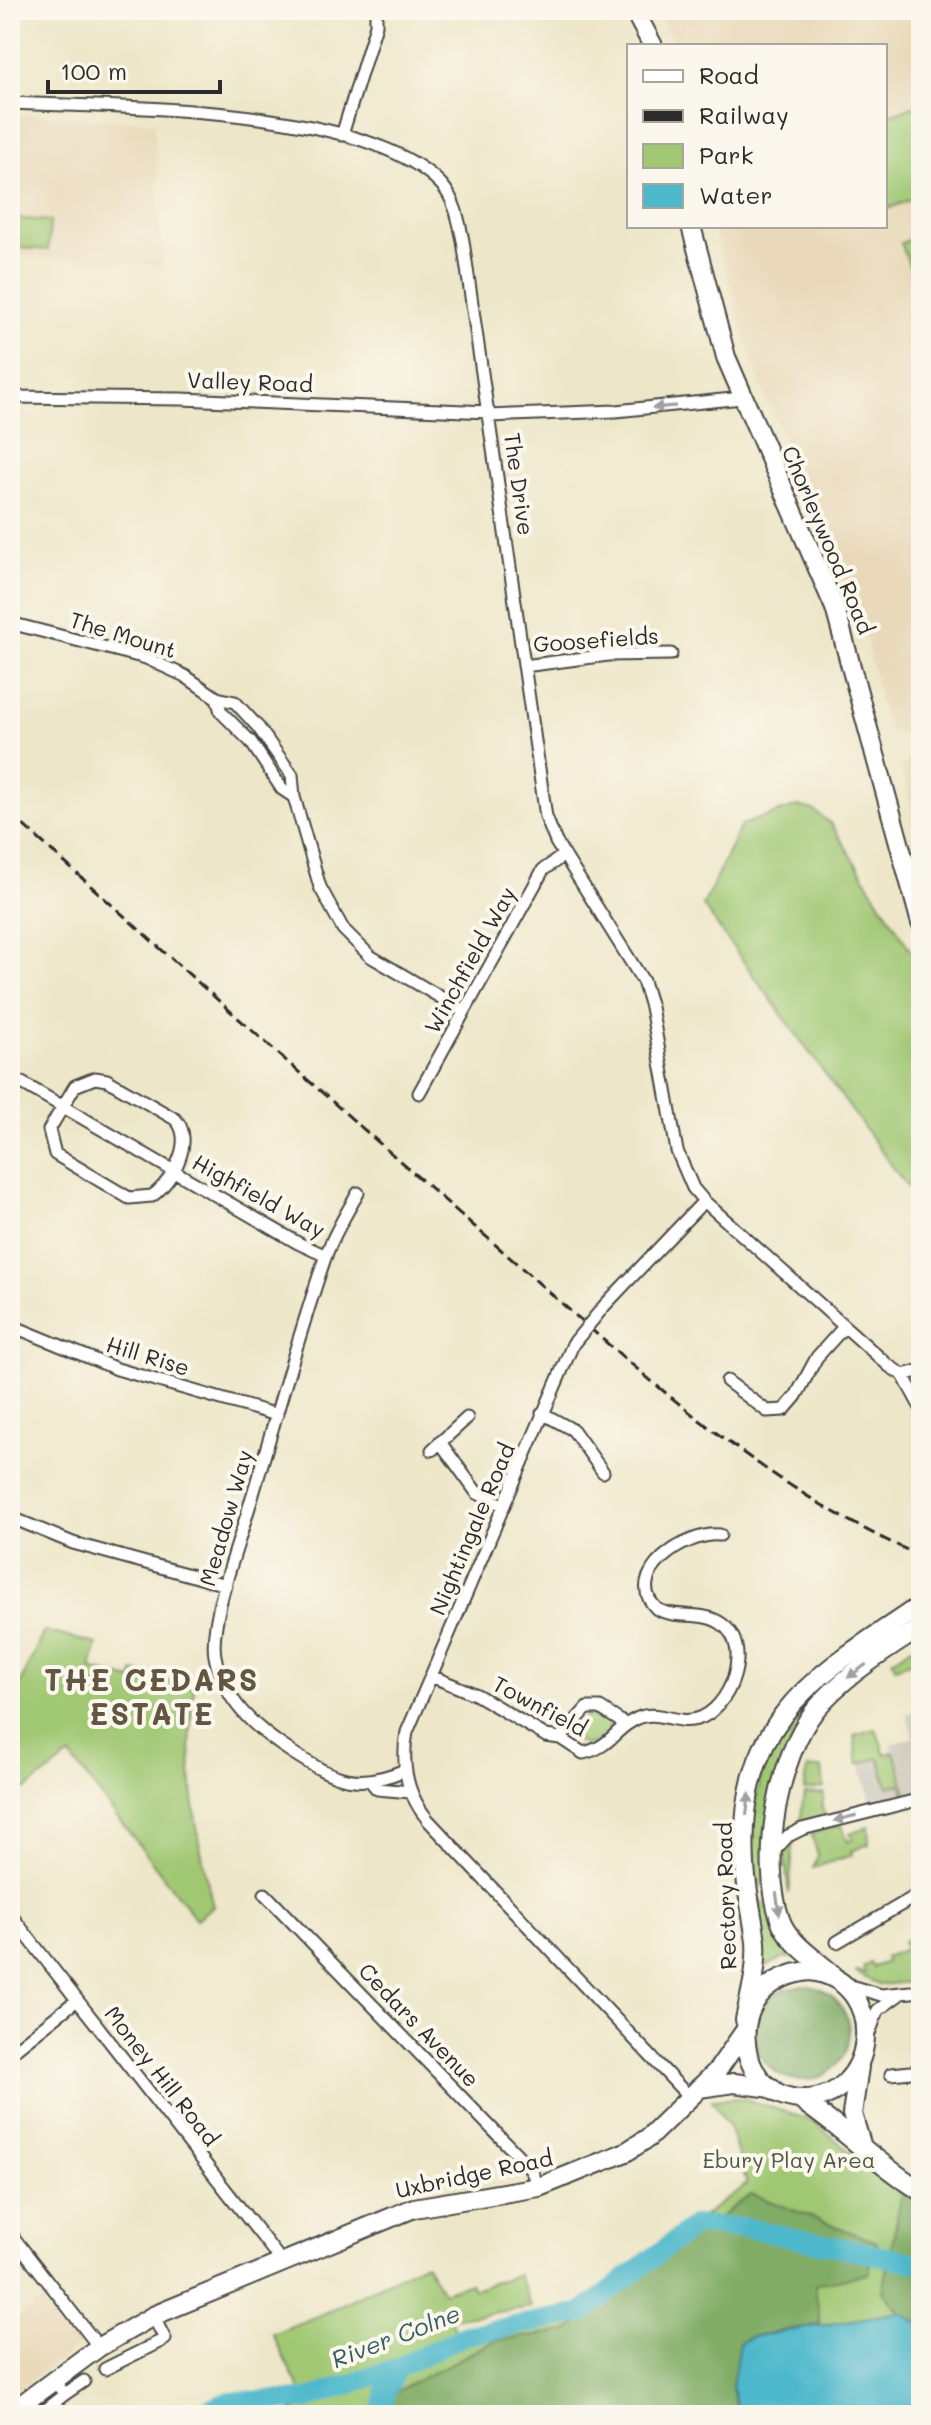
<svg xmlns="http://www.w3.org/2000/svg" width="931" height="2425" viewBox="0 0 931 2425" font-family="Mali,sans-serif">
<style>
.built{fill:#e9d9ba}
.industrial{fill:#c9c3b8}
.green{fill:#a0c873;stroke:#667a4f;stroke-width:2}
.forest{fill:#80ac65;stroke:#566c48;stroke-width:2}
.water{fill:#4eb8cb;stroke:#3c727b;stroke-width:2}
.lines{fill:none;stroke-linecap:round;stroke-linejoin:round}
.river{stroke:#4eb8cb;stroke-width:20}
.street-casing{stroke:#484743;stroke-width:15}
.primary-casing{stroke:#484743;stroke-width:22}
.street{stroke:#fff;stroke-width:11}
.primary{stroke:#fff;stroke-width:18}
.rail{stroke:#2b2b2b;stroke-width:3;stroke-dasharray:12 6;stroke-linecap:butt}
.street-bridge-casing{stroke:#484743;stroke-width:15;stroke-linecap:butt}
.street-bridge{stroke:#fff;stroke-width:11}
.oneway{fill:#a0a0a0}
.labels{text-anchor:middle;stroke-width:8;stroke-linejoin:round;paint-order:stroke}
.street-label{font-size:22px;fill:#2b2b2b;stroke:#fbf7ec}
.park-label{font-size:22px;fill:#4e5a41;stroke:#fbf7ec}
.water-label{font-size:24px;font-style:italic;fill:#375c63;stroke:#fbf7ec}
.district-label{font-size:30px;font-weight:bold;letter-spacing:2px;fill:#635643;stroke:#fbf7ec}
</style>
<rect width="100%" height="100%" fill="#fbf7ec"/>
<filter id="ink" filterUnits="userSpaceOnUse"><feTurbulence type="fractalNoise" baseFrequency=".0125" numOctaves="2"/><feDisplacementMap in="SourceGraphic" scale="16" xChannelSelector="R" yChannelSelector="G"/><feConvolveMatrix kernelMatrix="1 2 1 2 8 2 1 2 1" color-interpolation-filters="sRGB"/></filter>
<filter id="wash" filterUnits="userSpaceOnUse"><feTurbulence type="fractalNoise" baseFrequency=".006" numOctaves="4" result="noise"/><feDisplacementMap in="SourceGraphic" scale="32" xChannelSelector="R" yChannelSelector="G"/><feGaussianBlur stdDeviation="1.8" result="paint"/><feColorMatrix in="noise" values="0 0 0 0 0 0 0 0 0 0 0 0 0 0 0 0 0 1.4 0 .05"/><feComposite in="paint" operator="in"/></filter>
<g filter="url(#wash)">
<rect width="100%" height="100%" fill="#ede6c8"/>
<path class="built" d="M 656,10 L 921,10 L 921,844 L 901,768 L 911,754 L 908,736 L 890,731 L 883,714 L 862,623 L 753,365 L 713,226 L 885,226 L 885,46 L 676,46 Z
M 19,114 L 154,122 L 163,266 L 10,255 L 10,169 L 15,169 Z
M 49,2296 L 79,2331 L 83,2342 L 10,2396 L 10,2322 Z"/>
<path class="industrial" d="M 921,1709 L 921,1795 L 867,1808 L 871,1801 L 860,1764 L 879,1758 L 907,1793 L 891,1744 L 914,1737 L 906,1714 Z"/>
<path class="green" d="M 921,103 L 921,195 L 885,210 L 885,117 Z
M 10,218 L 50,221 L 48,250 L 10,247 Z
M 921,235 L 921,296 L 901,243 Z
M 798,806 L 813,810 L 831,824 L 921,967 L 921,1196 L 916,1199 L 703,906 L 741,825 Z
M 44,1631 L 97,1644 L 91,1669 L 132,1680 L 134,1672 L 194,1688 C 184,1767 195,1829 213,1906 L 196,1919 L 70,1756 L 25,1790 L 10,1772 L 10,1706 Z
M 912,1647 L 916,1660 L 895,1667 L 892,1660 Z
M 832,1672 L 794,1728 L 769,1889 L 749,1875 L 748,1831 L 770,1741 Z
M 594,1714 L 609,1719 L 611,1731 C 603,1744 589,1748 577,1742 L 575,1730 L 585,1717 Z
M 876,1729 L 885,1754 L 894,1752 L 907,1793 L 904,1793 L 901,1784 L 888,1787 L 879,1758 L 858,1764 L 854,1735 Z
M 822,1768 L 824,1788 L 804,1790 L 808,1769 Z
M 824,1793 L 822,1808 L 826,1818 L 800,1823 L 804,1794 Z
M 842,1825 L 848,1842 L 853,1839 L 850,1833 L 868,1826 L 869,1844 L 851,1851 L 852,1855 L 813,1868 L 818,1856 L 811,1833 Z
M 794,1836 L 789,1894 L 784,1852 Z
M 756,1897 L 763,1903 L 806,1957 L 785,1958 L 759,1969 Z
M 919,1933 L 921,1981 L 879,1985 L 855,1972 L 865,1973 L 863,1968 L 870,1963 L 873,1967 L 886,1962 L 885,1957 L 906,1949 L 902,1943 Z
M 742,2098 L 813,2121 L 921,2211 L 921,2415 L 285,2415 L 387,2368 L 303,2396 L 272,2334 L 322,2314 L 425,2263 L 443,2292 L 470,2283 L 473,2289 L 518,2275 L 531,2307 L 451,2319 L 457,2335 L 579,2308 L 747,2184 L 730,2129 L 712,2100 Z"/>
<path class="forest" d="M755 2033a47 47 0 1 1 94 0a47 47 0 1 1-94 0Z
M 902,2192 L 921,2204 L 921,2325 L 900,2312 L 883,2292 Z
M 751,2194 L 877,2242 L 868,2274 L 815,2284 L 820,2324 L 751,2337 L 732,2387 L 738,2415 L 373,2415 L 399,2390 L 494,2341 L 567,2331 Z"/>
<path class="water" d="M 900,2312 L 921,2325 L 921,2415 L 738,2415 L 732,2387 L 739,2343 L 751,2337 Z"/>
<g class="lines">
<path class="river" d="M 194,2415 L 230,2401 L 305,2400 L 399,2367 L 466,2335 L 582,2313 L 695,2225 L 747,2228 L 921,2264
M 381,2415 L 386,2391 L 399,2367"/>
</g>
</g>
<g filter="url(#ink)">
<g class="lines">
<g class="street-casing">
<path id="street" d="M 10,103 C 118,108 364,104 441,184 C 455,199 459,221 463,241 L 546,817 L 556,842 L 643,981 L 651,1007 L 677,1151 L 693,1188 L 704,1201 L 889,1366 L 903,1375 L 921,1370
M 342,135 L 376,25 L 376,10
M 10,397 L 181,399 L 489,412
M 489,416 L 616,411 L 742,398
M 10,623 L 146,658 L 185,676 L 217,698 L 235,702 L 258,727 L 292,775 L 294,797 L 320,887 L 343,929 L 370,956 L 464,1011
M 524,666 L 608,655 L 671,654
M 217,698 L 221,712 L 251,742 L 282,789 L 294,797
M 10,1076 L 298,1243 L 326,1256
M 95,1078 L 107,1080 L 175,1119 C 196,1140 172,1182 152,1196 L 129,1198 L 55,1154 L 49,1130 L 75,1086 Z
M 419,1093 L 543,870 L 564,855
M 358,1193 C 346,1214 333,1235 325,1258 C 296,1342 273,1429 247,1514 C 237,1549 209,1622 215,1656 C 223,1701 257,1730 293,1753 C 335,1780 358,1790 405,1770
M 605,1305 L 704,1201
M 10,1325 L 117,1369 L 277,1415
M 573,1344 L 407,1732 C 401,1764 407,1795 428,1820 L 690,2098
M 903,1375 L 921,1408
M 727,1381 L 767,1411 L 784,1410 L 796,1396 L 817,1357 L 844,1327
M 542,1413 L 573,1430 L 603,1472
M 440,1442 L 477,1493 L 503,1505
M 432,1450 L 467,1418
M 10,1517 L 73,1543 L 226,1585
M 431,1676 L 477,1695 L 546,1736 L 560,1738 L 583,1753 C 612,1747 614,1728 638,1718 C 657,1709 676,1725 697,1719 C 730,1710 754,1647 722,1624 C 703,1610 677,1620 657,1609 C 621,1575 687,1531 720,1535
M 560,1738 L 587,1708 L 600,1708 L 625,1724
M 372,1783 L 377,1789 L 411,1792
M 774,1851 L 788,1836 L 802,1829 L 921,1799
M 265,1894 L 530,2168 L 539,2187
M 10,1914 L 282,2262
M 837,1942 L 921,1893
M 847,1985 L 881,1995 L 921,1991
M 868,2036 L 878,2010 L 900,1994
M 10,2053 L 77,2000
M 891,2074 L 921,2071
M 10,2233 L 99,2347
M 105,2369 L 165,2339 L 153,2316
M 65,2394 L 84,2381
M 38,2415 L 65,2394 L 53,2380"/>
</g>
<g class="primary-casing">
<path id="primary" d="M 634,10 L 653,46
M 691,226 L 726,357 L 835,608 L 921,923
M 811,1971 C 892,1982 877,2103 800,2099 C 732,2095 719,1979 811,1971 Z
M 834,1976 C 816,1959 788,1943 780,1919 C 760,1860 777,1758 816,1709 C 844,1675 885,1651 921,1627
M 745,2020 C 750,1995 758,1968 756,1942 C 753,1916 746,1890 745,1864 C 737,1717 814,1677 921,1605
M 859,2067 L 852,2114 L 862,2147
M 699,2088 L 734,2083 L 772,2088
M 799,2099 C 842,2127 877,2164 921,2191
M 10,2413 L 99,2347 L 153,2316 L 414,2208 L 539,2187 L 626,2152 L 648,2138 L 717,2071 L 744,2032"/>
</g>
<use href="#street" class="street"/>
<use href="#primary" class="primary"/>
<path class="rail" d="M 10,813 C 171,959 334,1104 498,1247 C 629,1362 758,1486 921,1556"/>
<g class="street-bridge-casing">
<path id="street-bridge" d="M 573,1344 L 605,1305"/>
</g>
<use href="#street-bridge" class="street-bridge"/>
</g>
<defs><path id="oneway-solid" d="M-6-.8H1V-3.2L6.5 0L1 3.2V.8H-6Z" transform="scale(2)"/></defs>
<g class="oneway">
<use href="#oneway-solid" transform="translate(664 407) rotate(175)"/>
<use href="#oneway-solid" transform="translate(857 1671) rotate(144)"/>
<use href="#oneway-solid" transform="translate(748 1804) rotate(-82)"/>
<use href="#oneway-solid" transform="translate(845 1818) rotate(166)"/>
<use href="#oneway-solid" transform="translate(778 1904) rotate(82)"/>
</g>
</g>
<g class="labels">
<g class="street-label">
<text transform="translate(250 382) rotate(2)" y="8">Valley Road</text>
<text transform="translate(519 484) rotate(82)" y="8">The Drive</text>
<text transform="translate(828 540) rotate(67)" y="8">Chorleywood Road</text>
<text transform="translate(123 635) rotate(17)" y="8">The Mount</text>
<text transform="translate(596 640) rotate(-4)" y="8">Goosefields</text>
<text transform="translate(470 960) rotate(-61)" y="8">Winchfield Way</text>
<text transform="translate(259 1196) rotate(29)" y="8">Highfield Way</text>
<text transform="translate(148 1356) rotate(17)" y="8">Hill Rise</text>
<text transform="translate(226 1518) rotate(-74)" y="8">Meadow Way</text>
<text transform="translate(472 1529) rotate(-67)" y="8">Nightingale Road</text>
<text transform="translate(540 1706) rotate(28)" y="8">Townfield</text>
<text transform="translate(726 1896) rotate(-92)" y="8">Rectory Road</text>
<text transform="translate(419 2025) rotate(46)" y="8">Cedars Avenue</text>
<text transform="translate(162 2076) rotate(52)" y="8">Money Hill Road</text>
<text transform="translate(474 2174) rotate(-12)" y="8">Uxbridge Road</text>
</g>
<g class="park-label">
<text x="789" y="2168">Ebury Play Area</text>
</g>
<g class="water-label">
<text transform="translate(396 2337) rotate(-21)" y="8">River Colne</text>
</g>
<g class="district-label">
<text x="152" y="1691">THE CEDARS<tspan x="152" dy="34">ESTATE</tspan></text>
</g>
</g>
<rect width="931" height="2425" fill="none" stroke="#fbf7ec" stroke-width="40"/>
<rect x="627" y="44" width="260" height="184" fill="#fbf7ec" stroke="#a8a59f" stroke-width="2"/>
<rect x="643" y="70" width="40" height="12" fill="#ffffff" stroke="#a8a59f" stroke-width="2"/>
<text x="699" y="84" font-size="24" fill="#2b2b2b">Road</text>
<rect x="643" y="110" width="40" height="12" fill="#2b2b2b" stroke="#a8a59f" stroke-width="2"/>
<text x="699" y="124" font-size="24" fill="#2b2b2b">Railway</text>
<rect x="643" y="144" width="40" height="24" fill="#a0c873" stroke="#a8a59f" stroke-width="2"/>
<text x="699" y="164" font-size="24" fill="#2b2b2b">Park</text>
<rect x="643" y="184" width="40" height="24" fill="#4eb8cb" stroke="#a8a59f" stroke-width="2"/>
<text x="699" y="204" font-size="24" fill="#2b2b2b">Water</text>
<path d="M48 80v12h172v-12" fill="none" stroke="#2b2b2b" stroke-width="4"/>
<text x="60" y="80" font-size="24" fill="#2b2b2b" stroke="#fbf7ec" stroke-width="6" paint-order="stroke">100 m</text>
</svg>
